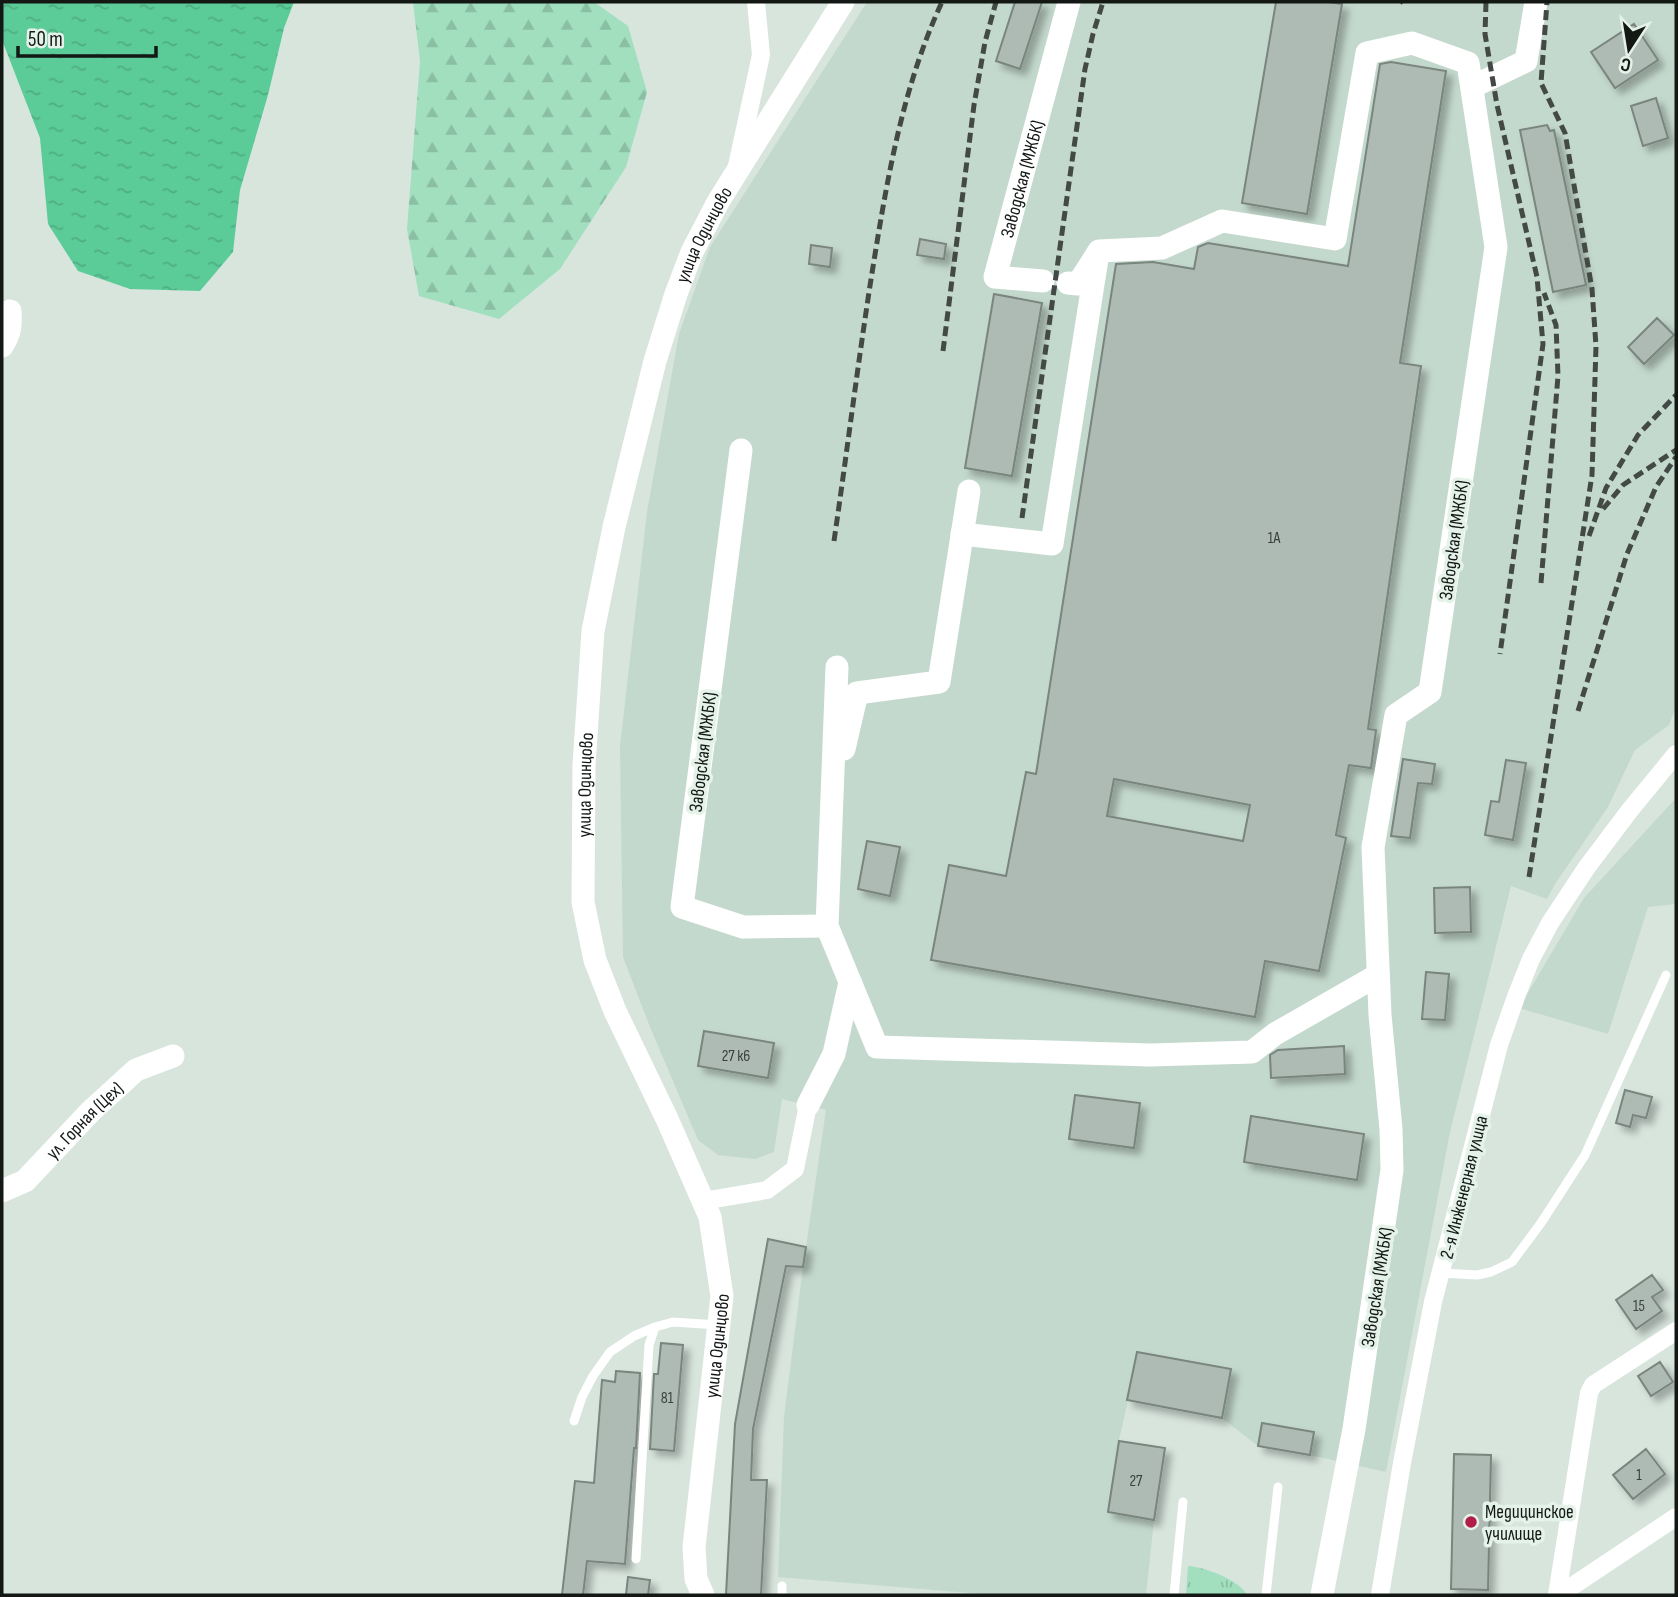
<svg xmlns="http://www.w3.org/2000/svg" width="1678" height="1597" viewBox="0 0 1678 1597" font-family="'Sofia Sans Condensed',sans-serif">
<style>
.built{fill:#c4d9cd}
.grass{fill:url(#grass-tufts)}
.forest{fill:url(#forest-firs)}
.water{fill:url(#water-ripples)}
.building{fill:#aebbb4;stroke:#79857e;stroke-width:2;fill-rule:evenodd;filter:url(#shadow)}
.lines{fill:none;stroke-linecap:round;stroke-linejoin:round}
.service{stroke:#fff;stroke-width:9}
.minor{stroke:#fff;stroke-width:18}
.tertiary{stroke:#fff;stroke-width:23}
.rail{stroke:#434a46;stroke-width:5;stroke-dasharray:10 5;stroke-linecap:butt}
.poi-dot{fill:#b11e47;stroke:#e4f2ea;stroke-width:2.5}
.labels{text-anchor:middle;stroke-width:7;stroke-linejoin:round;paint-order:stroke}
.number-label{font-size:16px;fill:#3a413d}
.street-label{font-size:19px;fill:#131815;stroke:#e4f2ea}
.poi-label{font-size:19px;fill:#131815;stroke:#e4f2ea;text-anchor:start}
</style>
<defs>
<pattern id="grass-tufts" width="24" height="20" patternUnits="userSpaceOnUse" patternTransform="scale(1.75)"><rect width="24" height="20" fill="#a1dfbf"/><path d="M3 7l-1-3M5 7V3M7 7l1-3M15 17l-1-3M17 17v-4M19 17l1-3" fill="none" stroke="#8abfa3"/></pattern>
<pattern id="forest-firs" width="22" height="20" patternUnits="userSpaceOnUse" patternTransform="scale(1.75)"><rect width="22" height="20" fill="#a1dfbf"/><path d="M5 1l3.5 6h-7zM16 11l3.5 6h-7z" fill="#8abfa3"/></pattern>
<pattern id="water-ripples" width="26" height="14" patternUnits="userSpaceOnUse" patternTransform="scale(1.75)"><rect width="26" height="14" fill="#5bcb98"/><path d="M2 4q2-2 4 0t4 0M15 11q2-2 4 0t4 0" fill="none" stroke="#4eae82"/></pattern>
<filter id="shadow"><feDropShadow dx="6" dy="6" stdDeviation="3.5" flood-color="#0004"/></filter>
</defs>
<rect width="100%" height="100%" fill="#d7e5dd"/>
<path class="built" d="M 867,2 L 1676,2 L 1676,707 L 1669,725 L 1635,750 L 1608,807 L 1555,884 L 1547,899 L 1511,886 L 1450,1132 L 1386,1472 L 1310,1455 L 1258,1446 L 1222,1418 L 1128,1400 L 1119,1440 L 1165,1448 L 1154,1520 L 1146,1595 L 994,1595 L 778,1577 L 784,1417 L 803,1267 L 826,1110 L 782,1099 L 774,1152 L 755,1159 L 718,1155 L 698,1140 L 650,1027 L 623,957 L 620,746 L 647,512 L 679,334 L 710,247 Z
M 1676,798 L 1676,904 L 1648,907 L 1608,1034 L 1519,1008 L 1584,898 Z"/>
<path class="grass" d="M 1188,1566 C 1205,1567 1239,1580 1247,1595 L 1186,1595 Z"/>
<path class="forest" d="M 413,2 L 594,2 L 628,26 L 647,92 L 626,167 L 560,269 L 499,319 L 419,296 L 407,229 L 420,61 Z"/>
<path class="water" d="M 2,2 L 294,2 L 284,28 L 268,95 L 240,190 L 233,252 L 200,291 L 130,289 L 78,271 L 48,224 L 40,138 L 2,40 Z"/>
<path class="building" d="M 1015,2 L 1042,2 L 1020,69 L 996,61 Z
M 1276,2 L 1328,2 L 1342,4 L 1307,214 L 1242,203 Z
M 1634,24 L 1658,60 L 1615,88 L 1591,52 Z
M 1391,62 L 1446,71 L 1400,363 L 1421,366 L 1368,729 L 1376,730 L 1371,768 L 1349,765 L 1336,835 L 1346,838 L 1319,971 L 1265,961 L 1255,1017 L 931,960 L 949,865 L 1006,876 L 1026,772 L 1036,774 L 1116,264 L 1153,262 L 1194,269 L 1198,247 L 1208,243 L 1348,266 L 1380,64 ZM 1114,779 L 1250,805 L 1243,841 L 1107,816 Z
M 1656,98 L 1668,138 L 1643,146 L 1631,106 Z
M 1547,125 L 1550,131 L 1554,130 L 1586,285 L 1553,292 L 1520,130 Z
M 920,239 L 946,244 L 944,259 L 917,255 Z
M 811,245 L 832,248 L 830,267 L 809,264 Z
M 994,294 L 1042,303 L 1012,476 L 965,468 Z
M 1657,318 L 1674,335 L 1644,364 L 1628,347 Z
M 1403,759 L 1435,764 L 1432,784 L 1418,783 L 1410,838 L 1391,836 Z
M 1506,760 L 1526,763 L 1513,840 L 1485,835 L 1491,801 L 1499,802 Z
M 867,841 L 900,847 L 890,896 L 858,889 Z
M 1470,887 L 1471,932 L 1435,933 L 1434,888 Z
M 1426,972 L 1449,974 L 1445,1020 L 1422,1019 Z
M 704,1031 L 774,1043 L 768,1078 L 698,1066 Z
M 1344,1046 L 1345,1074 L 1271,1078 L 1270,1055 L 1278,1050 Z
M 1625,1090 L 1652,1097 L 1646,1118 L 1633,1115 L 1630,1127 L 1616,1123 Z
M 1075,1095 L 1140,1103 L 1134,1148 L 1069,1139 Z
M 1251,1116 L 1364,1134 L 1357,1180 L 1244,1162 Z
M 768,1239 L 806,1247 L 803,1267 L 786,1266 L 753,1429 L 751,1480 L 767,1480 L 761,1595 L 726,1595 L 735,1424 Z
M 1652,1275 L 1663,1290 L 1652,1297 L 1662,1311 L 1636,1329 L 1616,1300 Z
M 661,1343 L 683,1345 L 674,1451 L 650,1449 L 654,1374 L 658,1374 Z
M 1137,1352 L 1231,1369 L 1222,1418 L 1127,1400 Z
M 1660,1362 L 1673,1382 L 1651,1396 L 1638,1376 Z
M 616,1371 L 640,1373 L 636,1448 L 634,1448 L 625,1564 L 587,1561 L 583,1595 L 562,1595 L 575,1481 L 594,1483 L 602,1380 L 615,1382 Z
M 1262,1423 L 1314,1432 L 1310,1455 L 1258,1446 Z
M 1119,1441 L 1165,1448 L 1154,1520 L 1108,1512 Z
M 1646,1449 L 1665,1474 L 1633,1499 L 1613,1475 Z
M 1454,1454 L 1491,1455 L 1488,1590 L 1451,1589 Z
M 628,1577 L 650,1580 L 648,1595 L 626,1595 Z"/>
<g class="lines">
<path class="service" d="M 1441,1273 L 1477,1275 L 1491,1272 L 1512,1262 L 1541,1223 L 1585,1155 L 1666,975
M 574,1421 L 582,1397 L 593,1376 L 610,1352 L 634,1336 L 655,1327 L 673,1322 L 718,1325
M 636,1559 L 649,1345 L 655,1327
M 782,1595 L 782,1586
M 1174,1595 L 1183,1502
M 1266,1595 L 1278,1487"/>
<path class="minor" d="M 737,166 L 761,55 L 756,2
M 703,1201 L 767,1190 L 795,1169 L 808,1105
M 1380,1595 L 1402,1463 L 1433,1302 L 1499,1045 L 1517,994 L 1531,959 L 1550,923 L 1587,867 L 1630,810 L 1676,754
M 1557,1595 L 1589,1393 L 1593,1385 L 1676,1331
M 1559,1595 L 1676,1517"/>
<g class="tertiary">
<path d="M 1472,87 L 1526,61 L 1536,2"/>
<path id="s1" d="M 1043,281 L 995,277 L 1069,2"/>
<path d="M 1068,283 L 1078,284 L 1099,251 L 1162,248 L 1222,221 L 1335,239 L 1367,53 L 1412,43 L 1468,63 L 1496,247 L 1430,692 L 1396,715 L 1373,847 L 1380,1015 L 1391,1129 L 1392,1170 L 1354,1429 L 1322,1595"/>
<path d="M 2,346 C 10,334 11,326 10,311"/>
<path d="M 741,450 L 682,907 L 743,927 L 827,926"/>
<path d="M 962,534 L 1052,544 L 1097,259"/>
<path d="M 837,667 L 827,926 L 877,1047 L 1150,1055 L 1252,1052 L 1275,1034 L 1378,975"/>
<path d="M 844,749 L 857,693 L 939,682 L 969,491"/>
<path d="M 808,1105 L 834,1054 L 850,982"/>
<path id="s2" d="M 2,1191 L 25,1181 L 91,1111 L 136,1070 L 173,1056"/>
<path id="s3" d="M 703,1595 L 696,1579 L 694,1547 L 722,1296 L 710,1217 L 667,1119 L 615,1011 L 595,960 L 583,902 L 584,765 L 593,631 L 614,527 L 655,361 L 676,294 L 692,252 L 718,202 L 843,2"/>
</g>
<path class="rail" d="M 1486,2 L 1485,34 L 1497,105 L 1537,277 L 1543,344 L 1500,654
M 1400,3 L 1401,2
M 943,351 L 974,105 L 985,42 L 996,2
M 1603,509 L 1623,485 L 1676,450
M 1022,518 L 1085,69 L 1093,34 L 1103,2
M 1589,536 L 1606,488 L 1638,435 L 1676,395
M 834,541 C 847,452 858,362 872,273 C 887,180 902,88 942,2
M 1541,583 L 1558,376 L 1556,325 L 1544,293
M 1578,711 L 1627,554 L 1656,487 L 1676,457
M 1529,877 L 1592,475 L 1596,346 L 1592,289 L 1565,133 L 1541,83 L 1547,2"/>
</g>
<circle class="poi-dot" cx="1471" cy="1522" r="7"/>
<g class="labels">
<g class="number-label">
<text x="1274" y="543">1А</text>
<text x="736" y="1061">27 к6</text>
<text x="1639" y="1311">15</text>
<text x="667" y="1403">81</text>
<text x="1639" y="1480">1</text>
<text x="1136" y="1486">27</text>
</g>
<g class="street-label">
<text dy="7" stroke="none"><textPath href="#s1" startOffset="150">Заводская (МЖБК)</textPath></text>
<text dy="7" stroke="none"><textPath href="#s3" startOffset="1407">улица Одинцово</textPath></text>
<text transform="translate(1453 540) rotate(-82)" y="7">Заводская (МЖБК)</text>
<text transform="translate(702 752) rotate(-83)" y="7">Заводская (МЖБК)</text>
<text dy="7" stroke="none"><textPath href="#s3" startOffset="840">улица Одинцово</textPath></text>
<text dy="7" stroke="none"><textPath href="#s2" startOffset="110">ул. Горная (Цех)</textPath></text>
<text transform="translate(1463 1187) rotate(-76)" y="7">2-я Инженерная улица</text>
<text transform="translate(1376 1287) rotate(-81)" y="7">Заводская (МЖБК)</text>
<text dy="7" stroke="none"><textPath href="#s3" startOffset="252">улица Одинцово</textPath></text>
</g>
<g class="poi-label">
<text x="1485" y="1518">Медицинское<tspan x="1485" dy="22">училище</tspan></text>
</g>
</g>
<rect width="1678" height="1597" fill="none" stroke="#131815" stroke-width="7"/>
<g transform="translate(1629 49) rotate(192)" stroke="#e4f2ea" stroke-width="5" paint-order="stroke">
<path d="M0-5L12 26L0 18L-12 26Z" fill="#131815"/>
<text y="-10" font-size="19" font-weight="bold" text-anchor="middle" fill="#131815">С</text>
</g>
<path d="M18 46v10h138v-10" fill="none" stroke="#131815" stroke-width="3.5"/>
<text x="28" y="46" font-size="21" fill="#131815" stroke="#e4f2ea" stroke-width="5" paint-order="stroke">50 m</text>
</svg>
